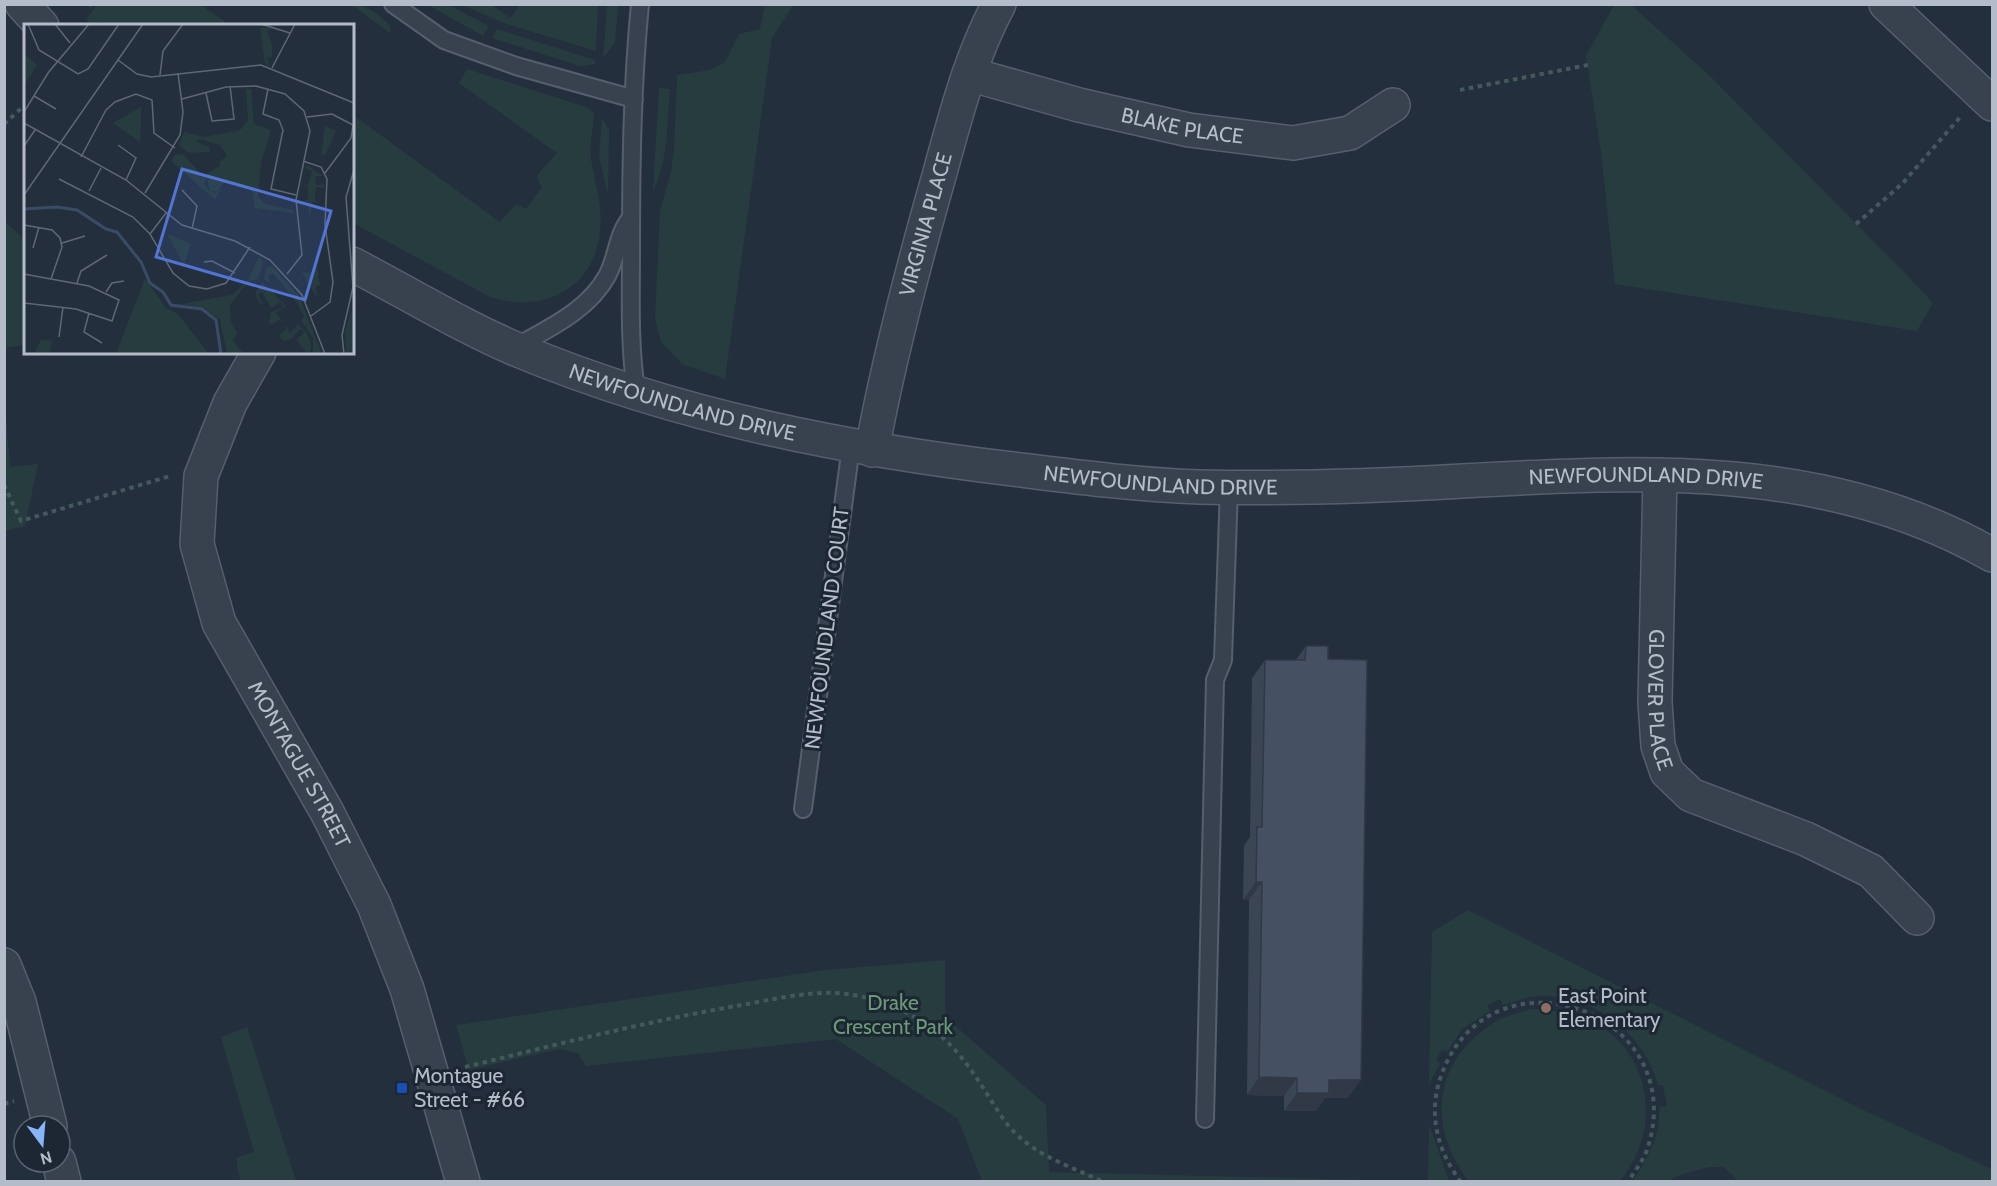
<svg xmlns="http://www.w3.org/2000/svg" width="1997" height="1186" viewBox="0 0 1997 1186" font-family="Cabin,sans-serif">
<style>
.green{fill:#263c3f}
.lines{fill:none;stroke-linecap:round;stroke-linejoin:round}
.service-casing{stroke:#565f6c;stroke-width:20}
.minor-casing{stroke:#565f6c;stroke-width:36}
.tertiary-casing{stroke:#565f6c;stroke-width:36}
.path{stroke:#44595c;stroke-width:4;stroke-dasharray:4.5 4.5;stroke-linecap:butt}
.service{stroke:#38414e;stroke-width:16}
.minor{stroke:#38414e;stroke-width:33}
.tertiary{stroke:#38414e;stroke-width:33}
.wall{fill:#3b4654}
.shaded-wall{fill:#303945}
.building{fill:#455162;stroke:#303945;stroke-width:1.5}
.education-dot{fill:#8d6e63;stroke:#1d2633;stroke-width:2}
.transit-dot{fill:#1a4fb4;stroke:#1d2633;stroke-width:2}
.labels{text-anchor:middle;stroke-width:6;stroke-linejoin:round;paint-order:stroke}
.street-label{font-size:21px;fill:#b4bcc9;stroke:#1d2633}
.poi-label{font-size:21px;fill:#b4bcc9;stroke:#1d2633;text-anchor:start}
.park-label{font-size:21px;fill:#6b9a76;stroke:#1d2633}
.inset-river{fill:none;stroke:#394c67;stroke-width:3}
.inset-road{fill:none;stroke:#5e6776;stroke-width:1.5}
.view{fill:#5274d3;fill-opacity:0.15;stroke:#5274d3;stroke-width:3}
.inset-edge{fill:none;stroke:#b4bcc9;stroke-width:3}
</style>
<rect width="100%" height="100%" fill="#242f3e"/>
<path class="green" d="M 201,5 L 230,25 L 104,26 L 100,22 L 92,26 L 86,19 L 97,5 Z
M 352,5 C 367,4 379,15 390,25 L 390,33 Z
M 428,5 L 448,5 L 489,26 L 483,36 Z
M 463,5 L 492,5 L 510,18 L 520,5 L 598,5 L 596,51 L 503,23 Z
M 607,5 L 618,5 L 615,43 L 603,58 Z
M 765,5 L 793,5 L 772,38 L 725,379 L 682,364 L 661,342 L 655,319 L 660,211 L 671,172 L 674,149 L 677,75 L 711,70 L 725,62 L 739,34 L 760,29 Z
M 1614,5 L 1631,5 L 1709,75 L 1905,273 L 1933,303 L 1917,331 L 1615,284 L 1601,152 L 1586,56 Z
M 497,29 L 595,60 L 595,64 L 580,66 L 492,38 Z
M 467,69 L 586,107 L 594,113 C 594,127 589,144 591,159 C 595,184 603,206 600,232 C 594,290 541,314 490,297 L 353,223 L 353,115 L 500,222 L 516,204 L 526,209 L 542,187 L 537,179 L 538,174 L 557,153 L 459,83 Z
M 659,88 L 670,89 C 667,123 669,159 653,191 Z
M 602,118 L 609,130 L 608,194 L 599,157 Z
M 5,222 L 26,240 L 25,345 L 5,348 Z
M 5,404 L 10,467 L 38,464 L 25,526 L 5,531 Z
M 1468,910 L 1867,1112 L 1992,1169 L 1992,1181 L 1739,1181 L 1723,1167 L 1709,1167 L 1683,1174 L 1668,1181 L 1633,1181 C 1648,1158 1661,1135 1659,1107 L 1667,1106 L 1663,1085 L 1658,1085 C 1644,1031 1587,989 1530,997 C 1521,999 1512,1003 1503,1005 L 1500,999 L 1487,1005 L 1490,1011 L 1462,1029 L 1447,1052 L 1442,1050 L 1436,1060 L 1440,1064 L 1429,1084 L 1432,932 Z
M 945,960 L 945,1017 L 1046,1105 L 1049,1172 L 1404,1181 L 982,1181 L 958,1119 L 836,1039 L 586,1066 L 578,1053 L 558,1049 L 469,1070 L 456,1025 L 825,970 Z
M 1532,1009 C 1556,1011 1578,1012 1599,1025 C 1646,1053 1659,1117 1632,1163 C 1628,1169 1625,1176 1619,1181 L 1469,1181 C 1425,1126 1434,1058 1497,1021 C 1507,1015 1521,1013 1532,1009 Z
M 247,1027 L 296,1181 L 240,1181 L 236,1158 L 254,1152 L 221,1037 Z
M 1429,1124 L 1449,1181 L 1428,1181 Z"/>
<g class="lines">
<g class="service-casing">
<path id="service" d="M 393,4 L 444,40 L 516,66 L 634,99
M 514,348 C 547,329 588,311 607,276 C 617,258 617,236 629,220
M 636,391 C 629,342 631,299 631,250 C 631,168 632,86 640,4
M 803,809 L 851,446
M 1205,1119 L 1215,680 L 1223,660 L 1229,487"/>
</g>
<g class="minor-casing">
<g id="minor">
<path d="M 1886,4 L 1992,104"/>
<path id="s1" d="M 969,74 L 1079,105 L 1189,130 L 1293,143 L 1350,133 L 1393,105"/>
<path id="s2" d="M 259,352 L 230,403 L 201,476 L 197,544 L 219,623 L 327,812 L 374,905 L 407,989 L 463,1182"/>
<path id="s3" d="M 872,450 C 889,357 913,267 939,176 C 955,118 970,58 999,4"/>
<path id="s4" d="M 1660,476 L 1655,702 L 1658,746 L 1667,772 L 1691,795 L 1806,839 L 1871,871 L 1917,918"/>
<path d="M 4,965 L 19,1002 L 50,1126"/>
<path d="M 59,1162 L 64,1182"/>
</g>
</g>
<g class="tertiary-casing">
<g id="tertiary">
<path d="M 22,4 L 42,26"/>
<path id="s5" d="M 352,264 C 408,293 461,326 518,350 C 681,418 855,451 1029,471 C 1085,478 1142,485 1199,487 C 1286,489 1375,486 1462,481 C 1643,471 1829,461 1992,555"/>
</g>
</g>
<path class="path" d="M 89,6 L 90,4
M 1460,90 L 1588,65
M 4,124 L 26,104
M 1856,224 L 1902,184 L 1962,115
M 4,485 L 21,521 L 170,476
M 465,1067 C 555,1045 644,1022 736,1006 C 772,1000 816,988 853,995 C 886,1000 917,1015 942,1037 C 968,1060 983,1089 1002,1117 C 1026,1153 1067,1165 1104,1182
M 4,1104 L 14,1101
M 1461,1182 C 1438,1152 1428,1116 1440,1079 C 1486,939 1694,1009 1647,1150 C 1643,1161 1634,1172 1628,1182"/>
<use href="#service" class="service"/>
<use href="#minor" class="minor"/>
<use href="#tertiary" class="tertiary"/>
</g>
<path class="wall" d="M 1306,646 L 1328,659 L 1348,1098 L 1325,1098 L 1316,1111 L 1284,1111 L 1284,1096 L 1247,1095 L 1249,900 L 1243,900 L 1244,846 L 1250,837 L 1252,678 L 1265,660 L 1296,660 Z"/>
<path class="shaded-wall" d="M 1256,882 L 1262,882 L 1249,900 L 1243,900 Z
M 1259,1077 L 1297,1078 L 1284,1096 L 1247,1095 Z
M 1329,1080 L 1361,1080 L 1348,1098 L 1325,1098 L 1316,1111 L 1284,1111 L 1297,1093 Z"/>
<path class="building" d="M 1306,646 L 1328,646 L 1328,659 L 1367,660 L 1361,1080 L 1329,1080 L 1329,1093 L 1297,1093 L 1297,1078 L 1259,1077 L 1262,882 L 1256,882 L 1257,827 L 1262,827 L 1265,660 L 1305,660 Z"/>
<circle class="education-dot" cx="1546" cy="1008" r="6"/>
<rect class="transit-dot" x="396" y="1082" width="12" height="12" rx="3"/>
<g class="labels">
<g class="street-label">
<text dy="7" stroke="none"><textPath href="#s1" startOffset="220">BLAKE PLACE</textPath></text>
<text dy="7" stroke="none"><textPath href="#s3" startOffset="232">VIRGINIA PLACE</textPath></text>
<text dy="7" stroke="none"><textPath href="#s5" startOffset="360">NEWFOUNDLAND DRIVE</textPath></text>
<text dy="7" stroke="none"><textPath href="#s5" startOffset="846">NEWFOUNDLAND DRIVE</textPath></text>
<text dy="7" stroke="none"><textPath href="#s5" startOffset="1332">NEWFOUNDLAND DRIVE</textPath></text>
<text transform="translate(827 628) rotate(-83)" y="7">NEWFOUNDLAND COURT</text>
<text dy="7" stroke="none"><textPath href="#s4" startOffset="224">GLOVER PLACE</textPath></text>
<text dy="7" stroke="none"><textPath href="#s2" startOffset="450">MONTAGUE STREET</textPath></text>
</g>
<g class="poi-label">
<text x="1558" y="1003">East Point<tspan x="1558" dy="24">Elementary</tspan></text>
<text x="414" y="1083">Montague<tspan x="414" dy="24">Street - #66</tspan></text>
</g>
<g class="park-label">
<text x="893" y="1010">Drake<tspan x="893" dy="24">Crescent Park</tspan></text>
</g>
</g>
<g transform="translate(24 24)">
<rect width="330" height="330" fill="#242f3e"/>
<path d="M 236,4 L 249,4 L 243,7 L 248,21 L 248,33 L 243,34 L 246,42 L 241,40 ZM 0,29 L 13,41 L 0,62 ZM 222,65 L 227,65 L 230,100 L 247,106 L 237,139 L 234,172 L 241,180 L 269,186 L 269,189 L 231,184 L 228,166 L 201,157 L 194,167 L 186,167 L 183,154 L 180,159 L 185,167 L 191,169 L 198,164 L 191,176 L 147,137 L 152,130 L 160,131 L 179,152 L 197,141 L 192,134 L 195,138 L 203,132 L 196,121 L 174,115 L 173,118 L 186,124 L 186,128 L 165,129 L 155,122 L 160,108 L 180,113 L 216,106 L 224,96 ZM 117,83 L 117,105 L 116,118 L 89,99 ZM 301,102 L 312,107 L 301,131 L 297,130 ZM 283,141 L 299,152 L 291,152 L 292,161 L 300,160 L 300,164 L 292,163 L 291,177 L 296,179 L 289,178 L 285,194 L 284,178 L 278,178 L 284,175 L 284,161 L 280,161 L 285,159 L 288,147 L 280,144 ZM 145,210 L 167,220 L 160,241 L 144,212 ZM 235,232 L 239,238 L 234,255 L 225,257 L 206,281 L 207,298 L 213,309 L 209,317 L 218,328 L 203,330 L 196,296 L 180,284 L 157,280 L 208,271 L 224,256 ZM 292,236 L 296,261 L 292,262 L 293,274 L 278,248 L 289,249 ZM 248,242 L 275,272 L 298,330 L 289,330 L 289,314 L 278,298 L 280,292 L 271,276 L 249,249 L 243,252 L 248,260 L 240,255 L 242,244 ZM 121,254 L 141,283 L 154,290 L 185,330 L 92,330 ZM 238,258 L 262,282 L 252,289 L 259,298 L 255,296 L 247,301 L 240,292 L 246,298 L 246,289 L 259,283 L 256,278 L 247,284 L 238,268 L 234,271 L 239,280 L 235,279 L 231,269 ZM 330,280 L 330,330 L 322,330 L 321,307 ZM 260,299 L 266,309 L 274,300 L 283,309 L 287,320 L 287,325 L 284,330 L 272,316 L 281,308 L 276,305 L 266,316 L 259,317 L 255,311 L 262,305 ZM 17,315 L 28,317 L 26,328 L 33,330 L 10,330 Z" fill="#263c3f"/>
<path class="inset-river" d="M 0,185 L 33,183 L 53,186 L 82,205 L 93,208 L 117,238 L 126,259 L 139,268 L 147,281 L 178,285 L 192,296 L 197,330"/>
<path class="inset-road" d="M 4,0 L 15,26 L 54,50 L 64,45 L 95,0M 31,0 L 46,19M 237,0 L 266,9M 94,36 L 113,50 L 127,53 L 237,41 L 330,79M 248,44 L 271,0M 136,51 L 139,27 L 159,0M 244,65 L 239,90 L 255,96 L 259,106 L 247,165 L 272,171M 182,69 L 188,97 L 210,95 L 206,62M 10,72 L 32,85M 158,75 L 202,63 L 232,62 L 261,70 L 280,87 L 286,107 L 272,176 L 278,231 L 263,250M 0,88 L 24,49 L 65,0M 283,93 L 308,90 L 329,101 L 327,114 L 301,149M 0,99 L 102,156 L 158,201 L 211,217 L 246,236 L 278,271 L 301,330M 94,121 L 112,134 L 102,156M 0,122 L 11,106M 57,133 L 82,86 L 91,78 L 112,70 L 128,76 L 130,109 L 151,124M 279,137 L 297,143 L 303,155 L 301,201 L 309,258 L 306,278 L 287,292M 35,155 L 109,193 L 126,210 L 149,249 L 165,262 L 183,265 L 202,259 L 226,223M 158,166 L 173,182 L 168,205M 65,167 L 77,144M 121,169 L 156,111 L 159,88 L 154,49M 0,171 L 119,0M 0,201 L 28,206 L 36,214 L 38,223 L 27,255M 126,210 L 142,189M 38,219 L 61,212M 9,224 L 15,203M 180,238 L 188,237 L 211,249M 0,250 L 65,262 L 95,276 L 88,297 L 52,285 L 0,279M 53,259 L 57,247 L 83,231M 82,268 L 88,259 L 100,257M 65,289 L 60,308 L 78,319M 35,313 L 39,283M 320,330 L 318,311 L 329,263 L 322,173 L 330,146"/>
<path class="view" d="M 158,145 L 307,187 L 281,276 L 132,233 Z"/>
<rect width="330" height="330" class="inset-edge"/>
</g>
<rect width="1997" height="1186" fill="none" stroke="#b4bcc9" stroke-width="12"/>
<g transform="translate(42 1144) rotate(164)"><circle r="28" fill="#1d2633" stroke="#59626f" stroke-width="1.5"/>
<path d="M0-4.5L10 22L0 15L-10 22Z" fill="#8ab4f8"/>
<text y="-9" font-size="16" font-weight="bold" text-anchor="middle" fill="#b4bcc9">N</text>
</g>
</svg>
